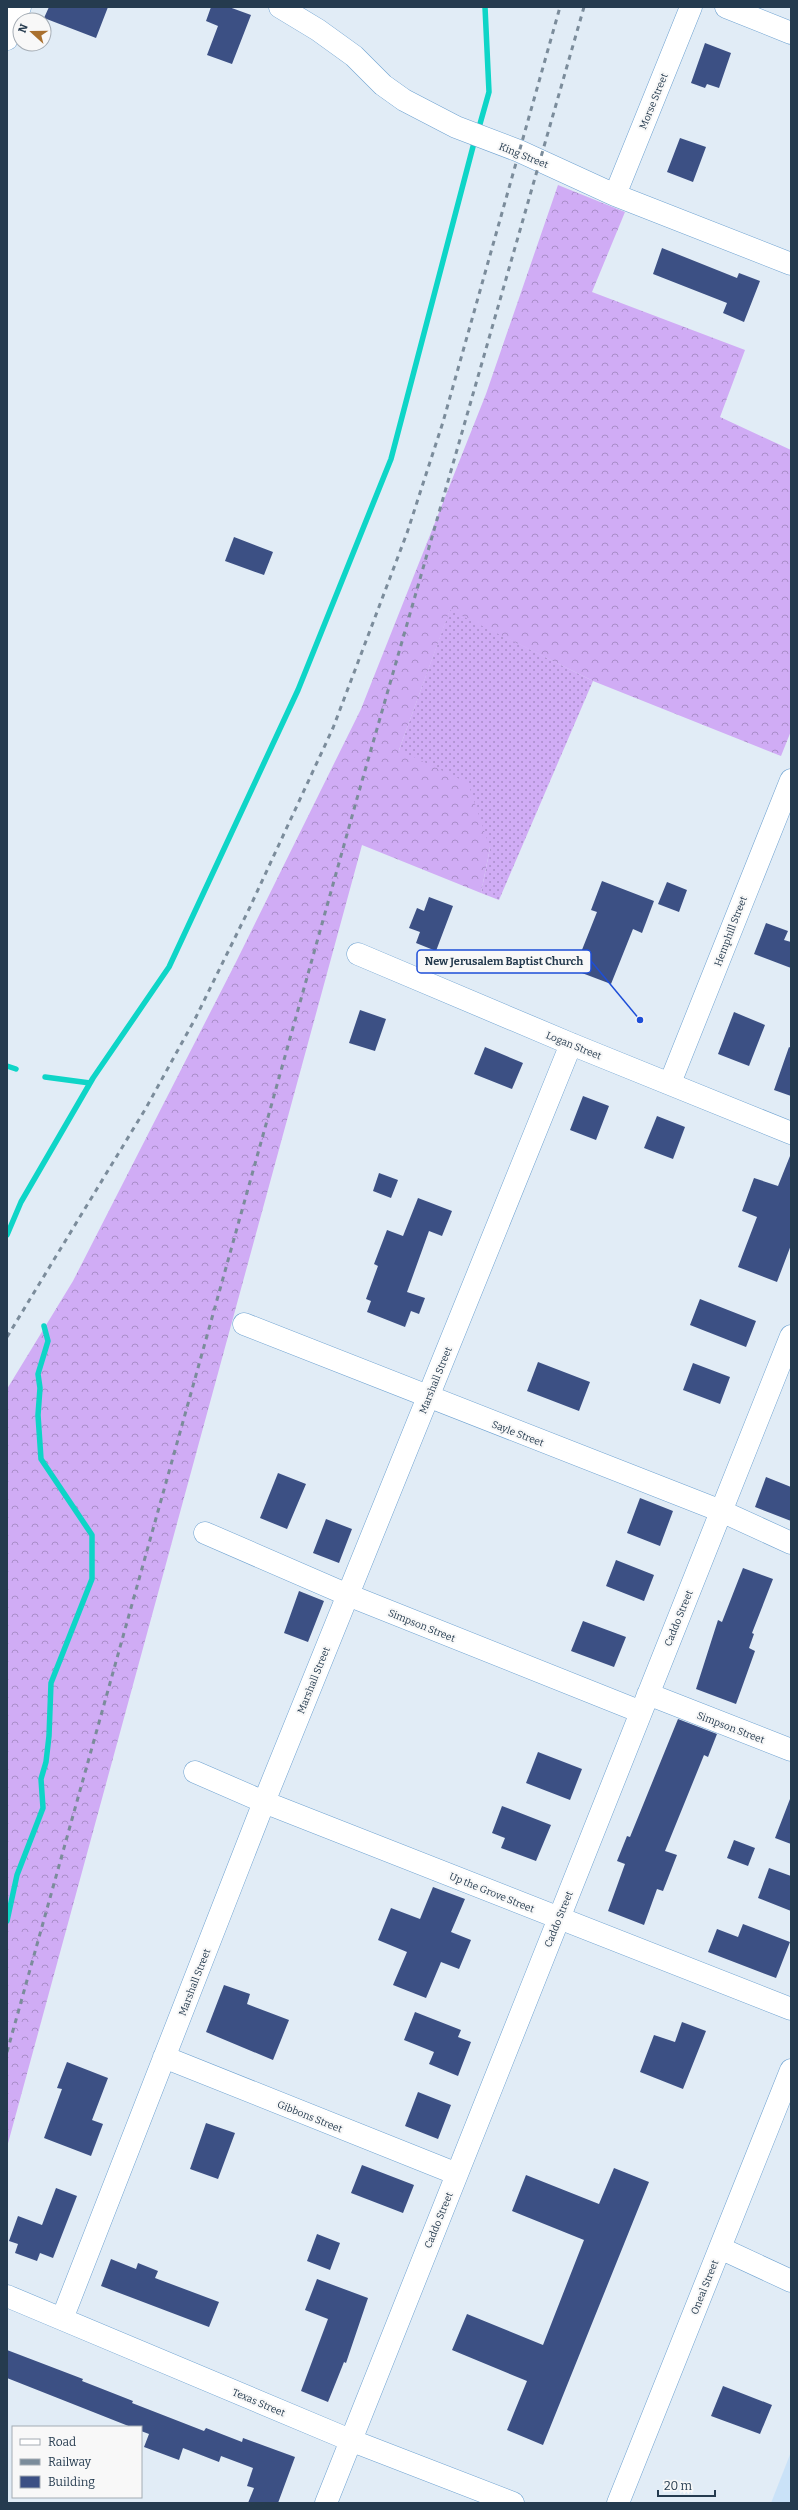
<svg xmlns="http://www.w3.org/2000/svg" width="798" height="2510" viewBox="0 0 798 2510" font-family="Bitter,serif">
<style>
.built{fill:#cae2f8}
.grass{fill:url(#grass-dots)}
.forest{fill:url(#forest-crowns)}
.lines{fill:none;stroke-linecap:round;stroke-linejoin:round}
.stream{stroke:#0ed5c7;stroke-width:5.5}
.building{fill:#3c5084}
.minor-casing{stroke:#6ea2d1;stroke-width:23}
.minor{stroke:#fff;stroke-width:22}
.rail{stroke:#7b8c9b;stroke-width:3;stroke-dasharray:5 5;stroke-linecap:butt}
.labels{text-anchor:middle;stroke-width:4;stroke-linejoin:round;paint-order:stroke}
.street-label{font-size:10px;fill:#253b4f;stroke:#f8f8f8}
.leader{fill:none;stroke:#1d4ed8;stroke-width:1.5}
.callout-dot{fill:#1d4ed8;stroke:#f8f8f8;stroke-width:1.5}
.callout{fill:#f8f8f8;stroke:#1d4ed8;stroke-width:1.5}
.callout-label{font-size:11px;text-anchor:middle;font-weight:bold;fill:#253b4f}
</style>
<defs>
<pattern id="grass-dots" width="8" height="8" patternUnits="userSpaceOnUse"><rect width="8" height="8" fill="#d0acf5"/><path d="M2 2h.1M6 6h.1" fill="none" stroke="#a98dc9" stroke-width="1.8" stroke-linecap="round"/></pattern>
<pattern id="forest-crowns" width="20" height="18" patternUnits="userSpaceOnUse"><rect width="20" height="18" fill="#d0acf5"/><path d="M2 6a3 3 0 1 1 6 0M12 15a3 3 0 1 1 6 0" fill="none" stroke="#a98dc9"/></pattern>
</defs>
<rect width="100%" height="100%" fill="#e1ecf6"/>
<path class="built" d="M 791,2452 L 791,2503 L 771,2503 Z"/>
<path class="grass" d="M 450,609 L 593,681 L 499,900 L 481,893 L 490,848 L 399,750 Z"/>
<path class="forest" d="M 558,185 L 625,212 L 592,292 L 745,350 L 720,417 L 791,450 L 791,731 L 781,756 L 593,681 L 450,610 L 399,750 L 468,783 L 490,848 L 481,893 L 362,845 L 7,2147 L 7,1389 L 73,1281 L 236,962 L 361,709 L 486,394 Z"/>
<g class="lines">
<path class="stream" d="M 478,131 L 489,92 L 485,7
M 7,1066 L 16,1069
M 45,1077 L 90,1083
M 7,1235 L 21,1202 L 93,1078 L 169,967 L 298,690 L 391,459 L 475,139
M 7,1921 L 17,1875 L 43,1808 L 41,1779 L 46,1762 L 49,1736 L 51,1683 L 92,1579 L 92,1535 L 41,1459 L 38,1415 L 40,1388 L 38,1374 L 48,1341 L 44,1326"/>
</g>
<path class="building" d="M 49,7 L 108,7 L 96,38 L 44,18 Z
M 211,7 L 229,7 L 251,15 L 232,64 L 207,55 L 218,26 L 206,21 Z
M 705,43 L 731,53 L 719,88 L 707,84 L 705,88 L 691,83 Z
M 680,138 L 706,147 L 693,182 L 667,172 Z
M 662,248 L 737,278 L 739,273 L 760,281 L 744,322 L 723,313 L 727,303 L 653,274 Z
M 234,537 L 273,552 L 264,575 L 225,561 Z
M 602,881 L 654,901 L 642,933 L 633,929 L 611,984 L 574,970 L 597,912 L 591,910 Z
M 667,882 L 687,890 L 679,912 L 658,904 Z
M 429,897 L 453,906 L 436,951 L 416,943 L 420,932 L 409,928 L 417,908 L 424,911 Z
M 766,923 L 788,931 L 784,940 L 791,942 L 791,968 L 754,954 Z
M 360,1010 L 386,1019 L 375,1051 L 349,1043 Z
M 734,1012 L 765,1025 L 749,1066 L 718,1054 Z
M 485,1047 L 523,1063 L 512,1089 L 474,1074 Z
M 789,1047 L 791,1048 L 791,1096 L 774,1090 Z
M 583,1096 L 609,1106 L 596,1140 L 570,1130 Z
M 657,1116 L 685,1127 L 673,1159 L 644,1148 Z
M 790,1156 L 791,1245 L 777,1282 L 738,1267 L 757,1217 L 742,1211 L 754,1178 L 778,1186 Z
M 379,1173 L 398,1180 L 391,1198 L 373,1191 Z
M 418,1198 L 452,1211 L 442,1236 L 429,1231 L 407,1292 L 425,1298 L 419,1314 L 411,1311 L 405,1327 L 367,1312 L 371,1301 L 366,1299 L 378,1266 L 374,1264 L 387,1230 L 403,1236 Z
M 700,1299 L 756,1321 L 746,1347 L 690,1325 Z
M 538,1362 L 590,1382 L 579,1411 L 527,1391 Z
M 693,1363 L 730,1377 L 720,1404 L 683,1390 Z
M 278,1473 L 306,1484 L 287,1529 L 260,1518 Z
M 766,1477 L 791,1487 L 791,1521 L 755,1507 Z
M 640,1498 L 673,1511 L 660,1546 L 627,1533 Z
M 326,1519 L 352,1529 L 339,1563 L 313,1553 Z
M 616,1560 L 654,1575 L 644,1601 L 606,1586 Z
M 743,1568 L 773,1579 L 752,1633 L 754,1634 L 749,1648 L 755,1651 L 736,1704 L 696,1689 L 718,1620 L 722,1622 Z
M 299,1591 L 324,1601 L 308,1642 L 284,1633 Z
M 583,1621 L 626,1637 L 614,1667 L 571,1651 Z
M 678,1719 L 717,1734 L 708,1757 L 704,1755 L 665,1851 L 677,1855 L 663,1891 L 657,1889 L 644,1925 L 608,1911 L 625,1864 L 617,1861 L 627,1836 L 630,1837 Z
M 538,1752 L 582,1769 L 570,1800 L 526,1783 Z
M 790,1799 L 791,1799 L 791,1844 L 775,1838 Z
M 502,1806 L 551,1825 L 536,1861 L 501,1848 L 505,1838 L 492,1833 Z
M 734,1840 L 755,1848 L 748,1866 L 727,1858 Z
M 769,1868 L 791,1876 L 791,1911 L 758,1898 Z
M 433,1887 L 465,1899 L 451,1932 L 471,1940 L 459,1969 L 441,1962 L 426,1998 L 393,1985 L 407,1952 L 378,1940 L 391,1908 L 420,1919 Z
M 743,1924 L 790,1942 L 776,1978 L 708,1952 L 717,1929 L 738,1937 Z
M 224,1985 L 250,1994 L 247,2004 L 289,2020 L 273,2060 L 206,2032 Z
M 415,2012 L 461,2030 L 458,2037 L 471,2042 L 458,2076 L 429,2064 L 434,2052 L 404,2040 Z
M 682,2022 L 706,2031 L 683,2089 L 640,2072 L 654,2035 L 675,2042 Z
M 67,2062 L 108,2078 L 92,2120 L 103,2124 L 91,2156 L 44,2138 L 62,2089 L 57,2088 Z
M 418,2092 L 451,2105 L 438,2139 L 405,2126 Z
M 206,2123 L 235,2133 L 218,2179 L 190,2169 Z
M 362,2165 L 414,2185 L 403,2213 L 351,2193 Z
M 614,2168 L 649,2182 L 543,2445 L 507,2430 L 527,2381 L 452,2350 L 467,2314 L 543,2345 L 584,2240 L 512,2211 L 526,2175 L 599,2204 Z
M 56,2188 L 77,2196 L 53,2258 L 40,2253 L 37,2261 L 15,2253 L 18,2244 L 9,2241 L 18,2216 L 42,2225 Z
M 317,2234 L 340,2243 L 330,2270 L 307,2261 Z
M 111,2259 L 136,2269 L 138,2263 L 158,2271 L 155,2278 L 219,2302 L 209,2327 L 101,2286 Z
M 317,2279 L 368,2298 L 346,2363 L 344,2362 L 328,2402 L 301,2391 L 328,2319 L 305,2310 Z
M 7,2350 L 83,2379 L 82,2381 L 133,2401 L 132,2403 L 204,2431 L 206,2428 L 242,2442 L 243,2438 L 295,2457 L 278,2503 L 248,2503 L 254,2488 L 247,2486 L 253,2468 L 221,2456 L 219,2462 L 183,2448 L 179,2460 L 144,2447 L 149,2434 L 141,2431 L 141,2427 L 131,2427 L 7,2378 Z
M 723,2386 L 772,2405 L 760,2434 L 711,2416 Z"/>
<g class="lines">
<g class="minor-casing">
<path id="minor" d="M 280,7 L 318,30 L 354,56 L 383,85 L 404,100 L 456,127 L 519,151 L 615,195 L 791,264
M 726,7 L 791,33
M 7,39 L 20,7
M 615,195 L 691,7
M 358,954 L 571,1044 L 791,1133
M 670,1083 L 791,780
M 244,1324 L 721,1511 L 791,1543
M 205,1533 L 348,1595 L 641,1712
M 648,1694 L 791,1750
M 195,1772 L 264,1802 L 791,2009
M 164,2057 L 457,2174
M 720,2248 L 791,2281
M 7,2296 L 350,2440 L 513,2503
M 62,2319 L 264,1802 L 571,1044
M 326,2503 L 791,1336
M 618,2503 L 791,2070"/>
</g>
<use href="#minor" class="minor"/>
<path class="rail" d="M 7,1337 L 146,1108 L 195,1019 L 250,907 L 333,728 L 407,533 L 443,422 L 560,7
M 7,2052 L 356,802 L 584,7"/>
</g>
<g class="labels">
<g class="street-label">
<text transform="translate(653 101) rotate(-68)" y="4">Morse Street</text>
<text transform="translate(524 155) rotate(22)" y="4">King Street</text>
<text transform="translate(730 931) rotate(-69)" y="4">Hemphill Street</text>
<text transform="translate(574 1045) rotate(22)" y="4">Logan Street</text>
<text transform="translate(435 1380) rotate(-68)" y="4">Marshall Street</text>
<text transform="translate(518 1433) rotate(21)" y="4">Sayle Street</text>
<text transform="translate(678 1618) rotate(-68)" y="4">Caddo Street</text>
<text transform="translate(422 1625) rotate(22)" y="4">Simpson Street</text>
<text transform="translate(313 1680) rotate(-68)" y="4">Marshall Street</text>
<text transform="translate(731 1727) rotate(21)" y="4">Simpson Street</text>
<text transform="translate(492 1892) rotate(22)" y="4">Up the Grove Street</text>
<text transform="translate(558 1919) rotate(-68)" y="4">Caddo Street</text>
<text transform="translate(194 1982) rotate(-69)" y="4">Marshall Street</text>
<text transform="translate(310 2116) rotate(22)" y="4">Gibbons Street</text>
<text transform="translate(438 2220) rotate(-68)" y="4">Caddo Street</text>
<text transform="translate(704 2287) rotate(-68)" y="4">Oneal Street</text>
<text transform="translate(259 2402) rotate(23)" y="4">Texas Street</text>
</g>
</g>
<path class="leader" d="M640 1020L591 961"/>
<circle class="callout-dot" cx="640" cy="1020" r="4"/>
<rect class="callout" x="417" y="950" width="174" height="23" rx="4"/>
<g class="callout-label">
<text x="504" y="965">New Jerusalem Baptist Church</text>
</g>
<rect width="798" height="2510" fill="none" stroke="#253b4f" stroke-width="16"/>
<rect x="12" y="2426" width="130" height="72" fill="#f8f8f8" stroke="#a4acb4"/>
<rect x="20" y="2439" width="20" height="6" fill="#ffffff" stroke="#a4acb4"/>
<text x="48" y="2446" font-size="12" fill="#253b4f">Road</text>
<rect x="20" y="2459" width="20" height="6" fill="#7b8c9b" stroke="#a4acb4"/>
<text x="48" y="2466" font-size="12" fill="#253b4f">Railway</text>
<rect x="20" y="2476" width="20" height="12" fill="#3c5084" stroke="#a4acb4"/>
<text x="48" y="2486" font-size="12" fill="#253b4f">Building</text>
<g transform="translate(32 32) rotate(291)"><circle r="19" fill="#f8f8f8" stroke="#a4acb4"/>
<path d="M0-3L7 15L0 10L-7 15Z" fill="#a9702e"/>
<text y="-6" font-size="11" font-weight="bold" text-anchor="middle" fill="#253b4f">N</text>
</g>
<path d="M658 2490v6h57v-6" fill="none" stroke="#253b4f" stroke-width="2"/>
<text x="664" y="2490" font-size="12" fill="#253b4f" stroke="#f8f8f8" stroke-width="3" paint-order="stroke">20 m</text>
</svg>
